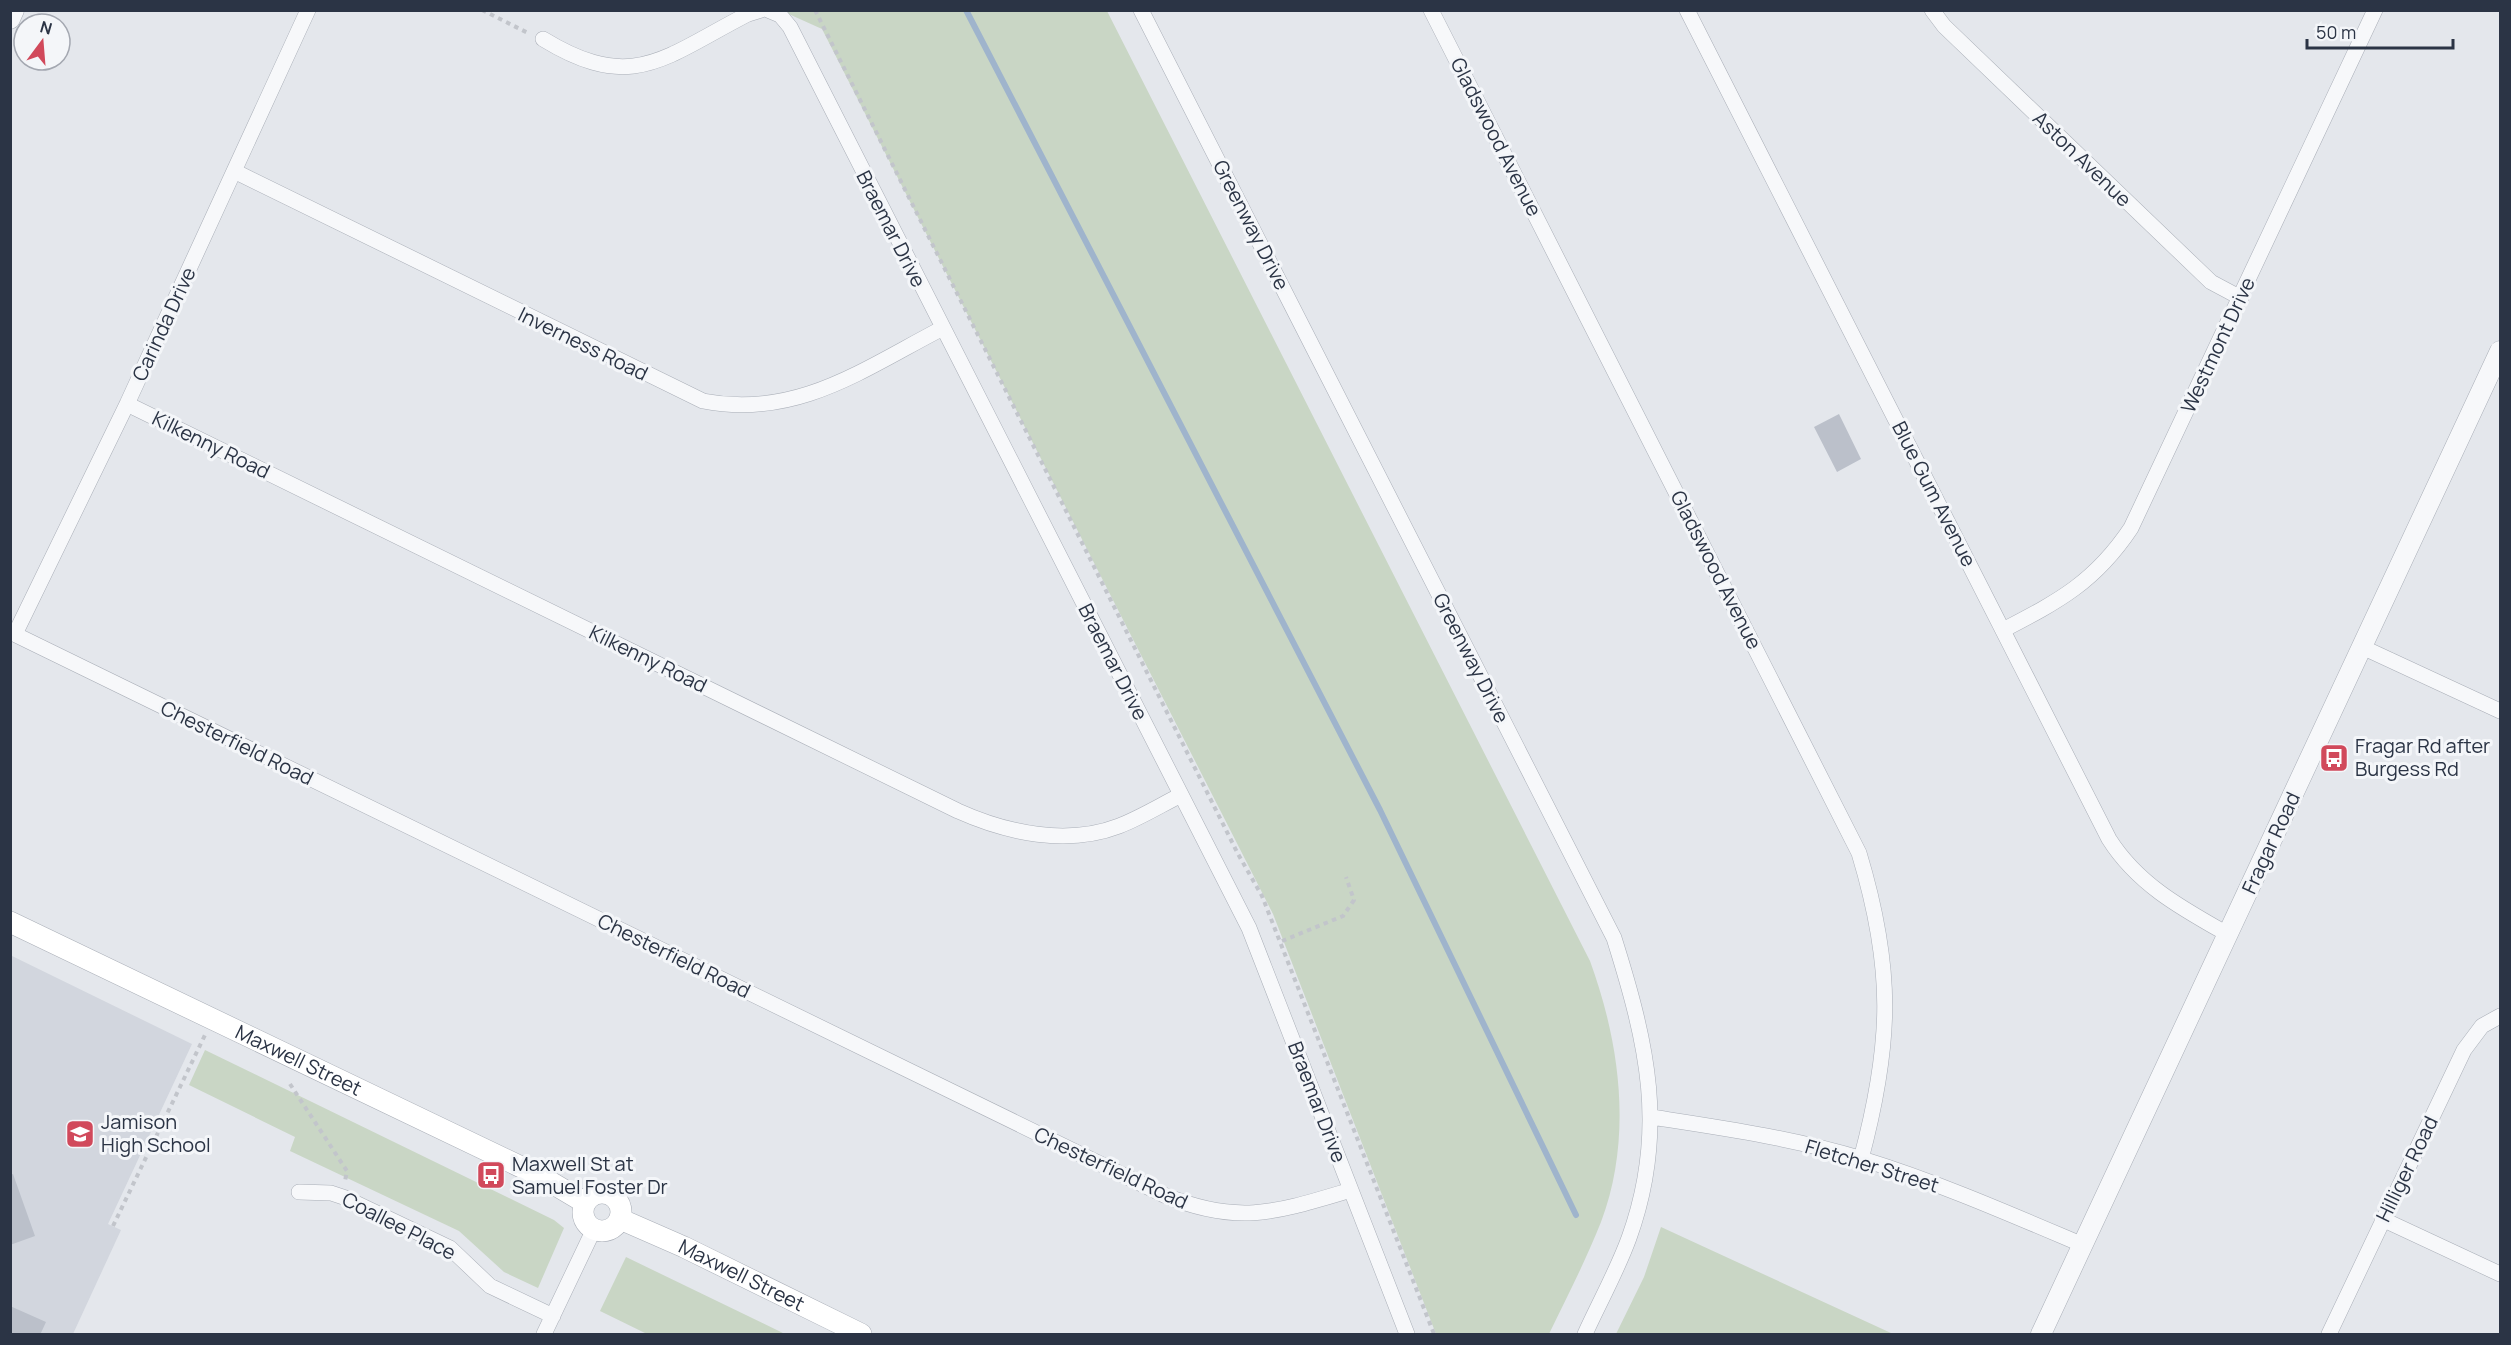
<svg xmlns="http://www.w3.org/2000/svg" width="2511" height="1345" viewBox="0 0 2511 1345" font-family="Manrope,sans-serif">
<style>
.built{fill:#d2d6de}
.green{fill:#c9d6c5}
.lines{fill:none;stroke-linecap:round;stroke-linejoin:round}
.stream{stroke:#9fb4cc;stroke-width:6}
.building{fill:#bbc0ca}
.minor-casing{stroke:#a9aeb7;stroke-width:16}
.tertiary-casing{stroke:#a9aeb7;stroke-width:21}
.secondary-casing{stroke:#a9aeb7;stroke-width:22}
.path{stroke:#c2c5cb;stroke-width:4;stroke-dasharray:4.5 4.5;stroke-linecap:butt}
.minor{stroke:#f7f8fa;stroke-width:15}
.tertiary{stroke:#f7f8fa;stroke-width:20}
.secondary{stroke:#fff;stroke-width:21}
.labels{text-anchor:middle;stroke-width:6;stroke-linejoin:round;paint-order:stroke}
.street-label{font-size:20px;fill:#2b3445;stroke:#f4f6f9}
.poi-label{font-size:20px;fill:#2b3445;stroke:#f4f6f9;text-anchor:start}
</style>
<rect width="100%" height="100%" fill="#e4e7ec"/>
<path class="built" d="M 10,955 L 192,1044 L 108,1224 L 121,1230 L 73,1334 L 11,1334 Z"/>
<path class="green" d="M 782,11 L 1107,11 L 1590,961 C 1620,1043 1633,1137 1601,1222 C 1586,1260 1567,1297 1549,1334 L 1436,1334 L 1273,914 L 822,29 Z
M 205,1050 L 554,1220 L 564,1228 L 538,1288 L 504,1272 L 459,1231 L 290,1151 L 295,1137 L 189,1085 Z
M 1661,1227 L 1891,1333 L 1891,1334 L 1616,1334 L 1644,1277 Z
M 626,1257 L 785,1334 L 647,1334 L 600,1311 Z"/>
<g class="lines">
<path class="stream" d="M 966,10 L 1380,810 L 1576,1215"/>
</g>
<path class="building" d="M 1839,414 L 1861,459 L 1837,472 L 1814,427 Z
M 13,1174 L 35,1236 L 10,1245 L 10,1175 Z
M 10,1306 L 46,1322 L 40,1335 L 10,1335 Z"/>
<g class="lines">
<g class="minor-casing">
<path id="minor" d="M 768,10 L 780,15 L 790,27 L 1249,928 L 1407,1334
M 1141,10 L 1614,938 C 1647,1043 1668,1130 1629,1238 C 1617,1271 1599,1303 1585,1334
M 1431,10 L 1859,853 C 1894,969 1892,1043 1861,1159
M 1687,10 L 2109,839 C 2138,885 2183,909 2229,935
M 1932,10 L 1944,26 L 2211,282 L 2241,298
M 543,39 C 633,94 664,57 748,14 L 761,10
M 234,171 L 703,401 C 796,419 862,370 941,329
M 127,404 L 958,811 C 1007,833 1067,846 1119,826 C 1140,818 1161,805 1181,795
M 2003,630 C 2059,601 2095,582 2131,528 L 2375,10
M 10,632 L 1164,1195 C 1239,1226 1277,1212 1351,1190
M 15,634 L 127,404 L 308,10
M 2362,647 L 2500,711
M 1651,1117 C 1722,1128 1793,1138 1862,1159 C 1937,1182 2010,1214 2083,1245
M 299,1192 L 331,1193 L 343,1197 L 450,1248 L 490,1286 L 553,1316
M 2382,1219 L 2500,1274
M 544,1334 L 594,1229
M 2329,1334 L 2464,1050 L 2482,1026 L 2500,1016"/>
</g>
<g class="tertiary-casing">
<path id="tertiary" d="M 10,19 L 14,10
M 2041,1334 L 2500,351"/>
</g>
<g class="secondary-casing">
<g id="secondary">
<path id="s1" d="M 10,922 L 542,1177 L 584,1202"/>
<circle cx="602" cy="1212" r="19"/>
<path id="s2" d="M 620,1219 L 684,1247 L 861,1334"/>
</g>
</g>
<path class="path" d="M 482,10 L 528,33
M 815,10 L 1238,854 L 1262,896 L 1434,1334
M 1282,941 L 1343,916 L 1354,900 L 1346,877
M 290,1084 L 347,1171 L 345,1181
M 113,1226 L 205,1035"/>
<use href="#minor" class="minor"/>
<use href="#tertiary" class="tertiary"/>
<use href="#secondary" class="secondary"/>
</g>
<defs>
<g id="bus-square" transform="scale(1.5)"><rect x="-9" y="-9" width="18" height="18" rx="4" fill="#d1495b" stroke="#f4f6f9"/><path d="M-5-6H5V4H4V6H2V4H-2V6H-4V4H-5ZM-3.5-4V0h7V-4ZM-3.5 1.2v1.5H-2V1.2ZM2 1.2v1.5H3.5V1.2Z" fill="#fff"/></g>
<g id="school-square" transform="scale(1.5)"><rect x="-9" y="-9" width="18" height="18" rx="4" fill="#d1495b" stroke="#f4f6f9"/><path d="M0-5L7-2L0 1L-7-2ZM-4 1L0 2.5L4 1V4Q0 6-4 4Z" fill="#fff"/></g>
</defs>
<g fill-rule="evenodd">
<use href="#bus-square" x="2334" y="758"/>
<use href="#school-square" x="80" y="1134"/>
<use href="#bus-square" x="491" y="1175"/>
</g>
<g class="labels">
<g class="street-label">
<text transform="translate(1496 137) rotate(63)" y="7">Gladswood Avenue</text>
<text transform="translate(2082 159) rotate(44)" y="7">Aston Avenue</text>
<text transform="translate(1251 225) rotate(63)" y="7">Greenway Drive</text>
<text transform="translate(891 229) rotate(63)" y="7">Braemar Drive</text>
<text transform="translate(164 324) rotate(-65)" y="7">Carinda Drive</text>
<text transform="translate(583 344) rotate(26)" y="7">Inverness Road</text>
<text transform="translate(2218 345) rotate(-65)" y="7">Westmont Drive</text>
<text transform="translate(211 445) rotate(26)" y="7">Kilkenny Road</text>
<text transform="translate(1934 494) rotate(63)" y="7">Blue Gum Avenue</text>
<text transform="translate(1716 570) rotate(63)" y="7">Gladswood Avenue</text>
<text transform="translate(1471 658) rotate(63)" y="7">Greenway Drive</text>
<text transform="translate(648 659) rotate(26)" y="7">Kilkenny Road</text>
<text transform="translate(1113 662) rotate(63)" y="7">Braemar Drive</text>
<text transform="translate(237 743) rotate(26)" y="7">Chesterfield Road</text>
<text transform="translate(2271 843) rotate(-65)" y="7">Fragar Road</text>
<text transform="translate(674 956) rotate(26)" y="7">Chesterfield Road</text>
<text dy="7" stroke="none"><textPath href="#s1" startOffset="320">Maxwell Street</textPath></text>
<text transform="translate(1317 1102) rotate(69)" y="7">Braemar Drive</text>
<text transform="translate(1872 1166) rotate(17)" y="7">Fletcher Street</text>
<text transform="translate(1111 1168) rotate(25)" y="7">Chesterfield Road</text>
<text transform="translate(2407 1169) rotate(-64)" y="7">Hilliger Road</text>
<text transform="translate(399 1226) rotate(27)" y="7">Coallee Place</text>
<text dy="7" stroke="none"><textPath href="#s2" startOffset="134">Maxwell Street</textPath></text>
</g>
<g class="poi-label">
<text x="2355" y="753">Fragar Rd after<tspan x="2355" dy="23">Burgess Rd</tspan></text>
<text x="101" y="1129">Jamison<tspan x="101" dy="23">High School</tspan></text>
<text x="512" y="1171">Maxwell St at<tspan x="512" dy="23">Samuel Foster Dr</tspan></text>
</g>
</g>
<rect width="2511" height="1345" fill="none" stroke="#2b3445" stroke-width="24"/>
<g transform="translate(42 42) rotate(16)"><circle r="28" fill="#f4f6f9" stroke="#a4a8b1" stroke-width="1.5"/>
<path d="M0-4.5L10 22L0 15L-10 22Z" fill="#d1495b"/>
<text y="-9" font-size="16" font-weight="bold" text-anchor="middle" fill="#2b3445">N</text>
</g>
<path d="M2307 39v9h146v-9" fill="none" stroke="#2b3445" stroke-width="3"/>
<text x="2316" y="39" font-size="18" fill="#2b3445" stroke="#f4f6f9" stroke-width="4.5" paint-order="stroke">50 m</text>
</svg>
